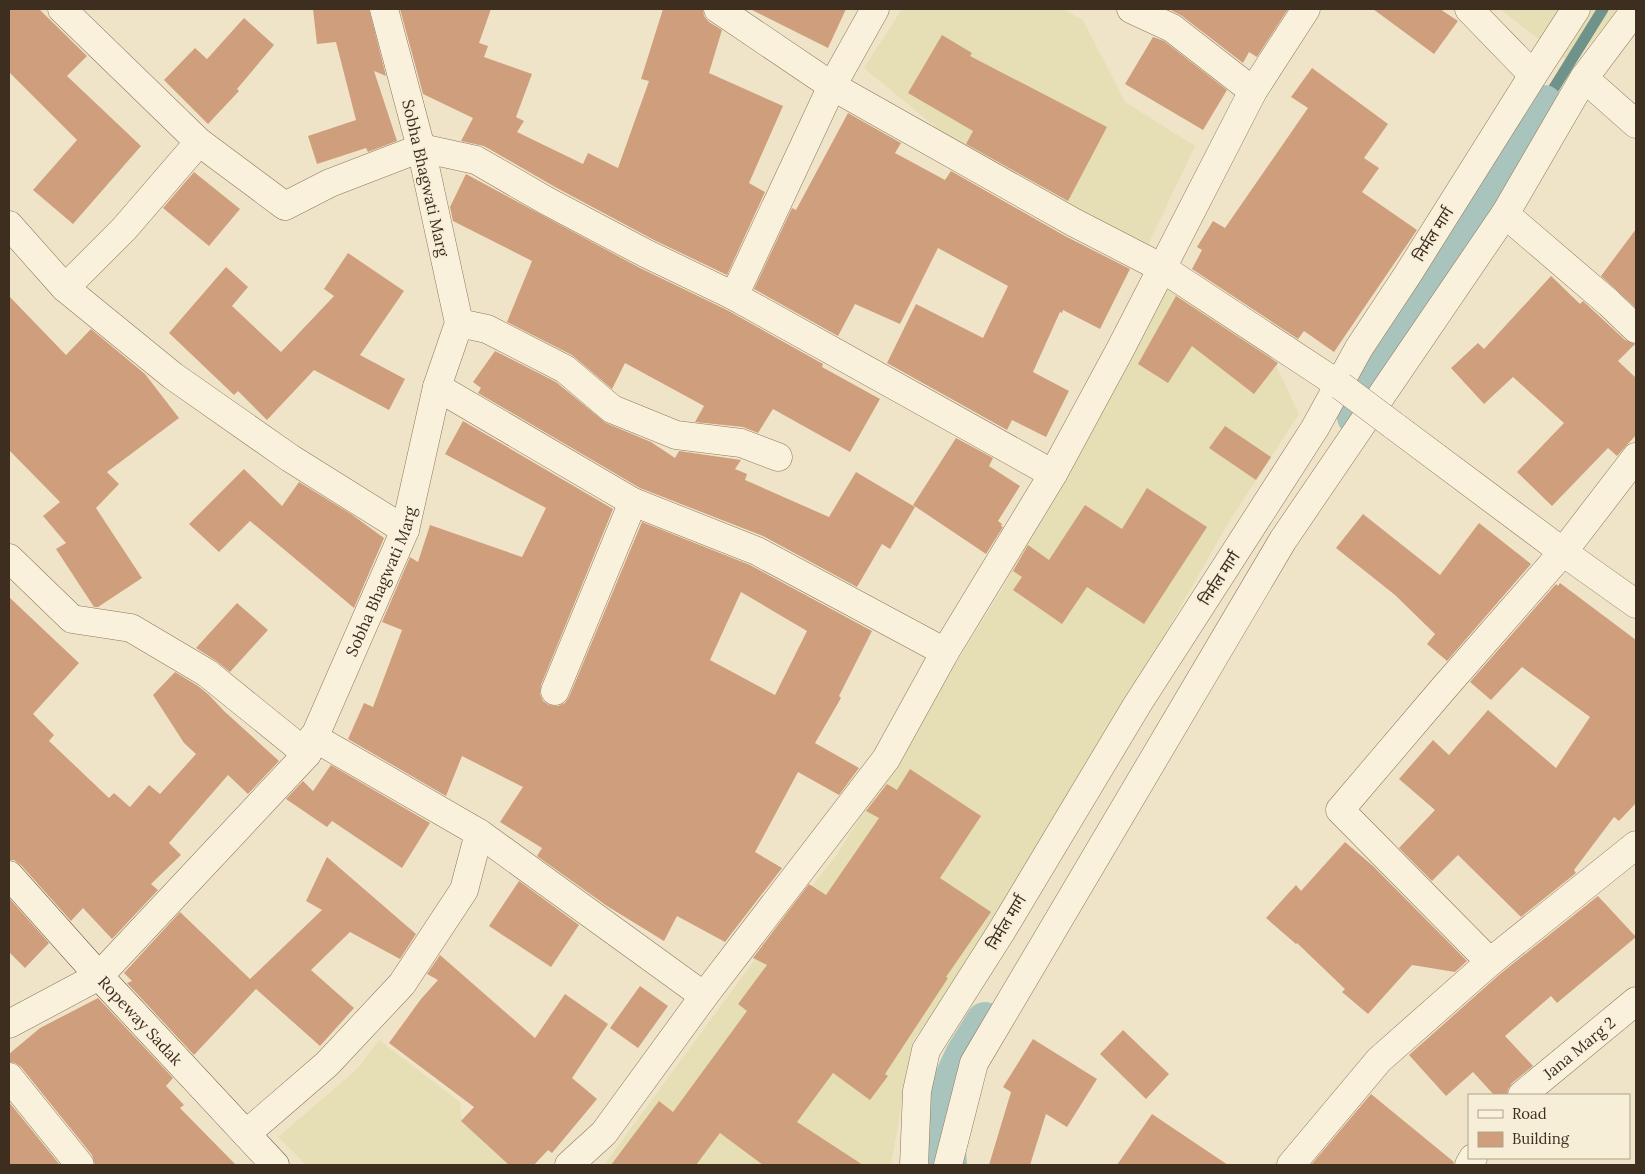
<svg xmlns="http://www.w3.org/2000/svg" width="1645" height="1174" viewBox="0 0 1645 1174" font-family="Lora,'Noto Sans Devanagari',serif">
<style>
.farmland{fill:#e6deb5}
.lines{fill:none;stroke-linecap:round;stroke-linejoin:round}
.stream{stroke:#6f938a;stroke-width:11}
.canal{stroke:#a9c4bc;stroke-width:38}
.building{fill:#cf9f7d;fill-rule:evenodd}
.minor-casing{stroke:#8d765c;stroke-width:29}
.secondary-casing{stroke:#6f573f;stroke-width:29}
.minor{stroke:#faf1dc;stroke-width:28}
.secondary{stroke:#faf1dc;stroke-width:28}
.minor-bridge-casing{stroke:#8d765c;stroke-width:29;stroke-linecap:butt}
.minor-bridge{stroke:#faf1dc;stroke-width:28}
.labels{text-anchor:middle;stroke-width:4;stroke-linejoin:round;paint-order:stroke}
.street-label{font-size:16px;fill:#3d2e20;stroke:#f7eed8}
</style>
<rect width="100%" height="100%" fill="#f0e4c8"/>
<path class="farmland" d="M 902,9 L 1063,9 L 1083,20 L 1125,102 L 1195,146 L 1148,245 L 961,148 L 864,68 Z
M 1500,9 L 1619,9 L 1572,65 Z
M 1169,278 L 1257,326 L 1299,414 L 1225,528 L 1117,720 L 952,987 L 913,1041 L 891,1165 L 604,1165 L 776,931 L 836,856 L 1001,591 Z
M 379,1040 L 460,1102 L 462,1121 L 509,1165 L 306,1165 L 278,1137 L 358,1068 Z"/>
<g class="lines">
<path class="stream" d="M 1544,104 L 1603,9"/>
<path class="canal" d="M 1356,417 L 1426,287 L 1544,104
M 948,1165 L 943,1100 L 964,1055 L 985,1021"/>
</g>
<path class="building" d="M 9,9 L 39,9 L 87,56 L 67,76 L 141,146 L 73,224 L 33,190 L 77,140 L 9,72 Z
M 313,9 L 369,9 L 386,76 L 374,71 L 397,141 L 368,152 L 366,148 L 317,164 L 308,136 L 356,120 L 336,42 L 317,44 Z
M 400,9 L 491,9 L 479,43 L 488,46 L 484,57 L 532,74 L 516,117 L 524,121 L 517,132 L 583,164 L 588,153 L 618,168 L 649,81 L 641,79 L 663,9 L 703,9 L 704,16 L 709,22 L 722,30 L 709,73 L 783,106 L 749,183 L 765,192 L 727,275 L 654,240 L 555,187 L 484,146 L 461,141 L 473,118 L 423,94 Z
M 750,9 L 846,9 L 828,48 Z
M 1169,9 L 1288,9 L 1257,57 L 1249,52 L 1243,63 L 1182,16 Z
M 1373,9 L 1440,9 L 1458,21 L 1434,54 Z
M 244,18 L 274,45 L 237,89 L 239,91 L 208,124 L 164,80 L 195,48 L 207,59 Z
M 942,35 L 972,53 L 970,56 L 1107,127 L 1068,201 L 966,144 L 973,131 L 908,93 Z
M 1153,37 L 1164,41 L 1227,90 L 1203,130 L 1125,84 Z
M 1312,68 L 1388,124 L 1364,158 L 1379,168 L 1362,192 L 1417,230 L 1334,352 L 1304,331 L 1298,339 L 1192,269 L 1202,250 L 1197,247 L 1213,221 L 1225,228 L 1308,108 L 1291,97 Z
M 848,113 L 901,143 L 895,153 L 945,180 L 951,171 L 1065,236 L 1130,269 L 1100,329 L 1063,310 L 1062,313 L 1060,312 L 1033,372 L 1069,391 L 1046,437 L 1012,420 L 1007,430 L 887,363 L 916,304 L 983,338 L 1008,286 L 938,248 L 900,324 L 855,304 L 838,336 L 754,289 L 792,208 L 796,210 Z
M 194,172 L 240,209 L 209,246 L 163,208 Z
M 466,174 L 640,268 L 727,310 L 823,364 L 822,367 L 880,399 L 850,452 L 773,409 L 758,433 L 743,427 L 695,422 L 704,406 L 625,363 L 612,389 L 572,355 L 507,322 L 532,261 L 453,221 L 450,207 Z
M 1636,229 L 1636,308 L 1601,276 Z
M 348,253 L 404,291 L 360,355 L 405,379 L 389,410 L 314,370 L 267,420 L 238,391 L 234,395 L 169,333 L 226,267 L 248,287 L 232,306 L 281,352 L 334,296 L 324,289 Z
M 1551,276 L 1580,304 L 1583,301 L 1625,340 L 1635,344 L 1618,361 L 1636,378 L 1636,435 L 1617,456 L 1608,448 L 1552,506 L 1517,472 L 1564,423 L 1513,377 L 1484,404 L 1451,368 L 1478,343 L 1484,349 Z
M 9,296 L 66,355 L 91,329 L 145,374 L 179,418 L 107,472 L 119,484 L 96,508 L 142,578 L 98,607 L 94,607 L 56,549 L 66,543 L 43,516 L 60,502 L 9,450 Z
M 1176,296 L 1278,363 L 1254,394 L 1192,346 L 1168,383 L 1138,364 Z
M 495,351 L 556,382 L 606,423 L 651,442 L 675,458 L 679,451 L 741,460 L 735,469 L 747,474 L 745,480 L 829,517 L 856,472 L 915,507 L 890,549 L 882,544 L 857,587 L 763,536 L 640,488 L 478,393 L 481,388 L 473,382 Z
M 463,421 L 613,509 L 541,685 L 540,694 L 543,701 L 549,705 L 558,706 L 565,703 L 569,697 L 642,522 L 750,565 L 872,631 L 839,696 L 841,698 L 815,743 L 859,768 L 839,795 L 798,772 L 755,852 L 782,868 L 725,942 L 677,916 L 664,941 L 607,906 L 537,856 L 542,848 L 500,822 L 523,787 L 462,756 L 446,796 L 348,739 L 364,703 L 373,707 L 402,630 L 382,622 L 410,557 L 418,562 L 430,525 L 522,557 L 546,508 L 445,454 ZM 741,592 L 807,631 L 775,695 L 710,660 Z
M 1225,426 L 1271,457 L 1256,480 L 1209,448 Z
M 956,438 L 993,458 L 989,466 L 1020,486 L 998,521 L 1002,524 L 1001,526 L 1003,527 L 986,554 L 913,505 Z
M 244,469 L 282,506 L 299,482 L 351,514 L 384,538 L 354,608 L 250,521 L 219,552 L 189,524 Z
M 1147,488 L 1207,527 L 1144,624 L 1087,587 L 1062,624 L 1013,590 L 1022,577 L 1013,571 L 1028,545 L 1049,560 L 1085,505 L 1122,529 Z
M 1363,514 L 1440,575 L 1479,523 L 1531,564 L 1447,661 L 1427,644 L 1435,634 L 1395,595 L 1336,548 Z
M 1560,583 L 1636,640 L 1636,803 L 1619,821 L 1614,817 L 1574,870 L 1576,873 L 1521,917 L 1458,855 L 1432,881 L 1399,848 L 1435,810 L 1399,779 L 1433,740 L 1449,755 L 1488,710 L 1556,768 L 1590,717 L 1522,667 L 1491,700 L 1470,682 L 1556,584 L 1558,586 Z
M 9,597 L 79,663 L 33,714 L 54,735 L 49,741 L 109,798 L 114,793 L 130,807 L 149,785 L 160,794 L 196,754 L 184,743 L 153,695 L 175,672 L 198,686 L 209,695 L 224,711 L 279,761 L 248,794 L 228,775 L 169,843 L 181,855 L 151,884 L 158,890 L 112,939 L 83,908 L 71,921 L 21,865 L 14,860 L 9,860 Z
M 237,603 L 268,630 L 230,672 L 215,660 L 196,648 Z
M 331,765 L 430,823 L 402,868 L 332,821 L 327,827 L 286,799 L 303,781 L 313,791 Z
M 910,769 L 981,816 L 940,878 L 991,912 L 946,977 L 948,978 L 885,1074 L 888,1076 L 870,1100 L 833,1073 L 797,1122 L 863,1165 L 763,1165 L 720,1133 L 696,1165 L 611,1165 L 659,1101 L 673,1112 L 747,1011 L 738,1004 L 767,965 L 753,958 L 809,884 L 826,895 L 879,818 L 866,811 L 887,784 L 897,790 Z
M 1345,842 L 1373,866 L 1467,961 L 1455,972 L 1412,965 L 1368,1014 L 1342,992 L 1345,989 L 1297,943 L 1296,944 L 1266,918 L 1296,885 L 1301,891 Z
M 327,857 L 416,934 L 400,959 L 350,932 L 311,970 L 354,1008 L 320,1046 L 256,989 L 194,1055 L 127,983 L 132,981 L 124,973 L 180,912 L 250,979 L 322,910 L 306,901 Z
M 519,881 L 579,925 L 551,967 L 489,926 Z
M 1598,896 L 1636,937 L 1557,1003 L 1551,996 L 1505,1036 L 1533,1066 L 1512,1083 L 1508,1089 L 1507,1095 L 1494,1095 L 1473,1072 L 1446,1096 L 1409,1055 L 1500,974 Z
M 9,898 L 49,943 L 25,968 L 9,952 Z
M 440,955 L 535,1038 L 565,994 L 608,1024 L 572,1078 L 597,1099 L 552,1153 L 548,1150 L 534,1165 L 509,1165 L 461,1121 L 474,1107 L 389,1043 L 421,999 L 438,980 L 427,974 Z
M 640,986 L 668,1006 L 638,1048 L 610,1028 Z
M 98,998 L 173,1078 L 166,1086 L 184,1105 L 180,1108 L 236,1165 L 95,1165 L 92,1155 L 21,1067 L 15,1063 L 9,1062 L 9,1054 L 40,1028 Z
M 1123,1030 L 1169,1074 L 1146,1099 L 1100,1054 Z
M 1033,1039 L 1097,1079 L 1067,1127 L 1046,1114 L 1030,1165 L 989,1165 L 1011,1092 L 1003,1087 Z
M 1371,1094 L 1454,1162 L 1453,1165 L 1311,1165 Z
M 9,1102 L 60,1165 L 9,1165 Z
M 1152,1114 L 1228,1165 L 1117,1165 Z"/>
<g class="lines">
<g class="minor-casing">
<g id="minor">
<path d="M 62,9 L 199,142 L 285,206 L 330,183 L 421,148 L 476,160 L 547,201 L 647,254 L 734,296"/>
<path d="M 718,9 L 832,86 L 1073,222 L 1162,268 L 1341,386"/>
<path d="M 875,9 L 832,86 L 734,296 L 1053,474"/>
<path d="M 1131,9 L 1172,28 L 1253,91"/>
<path d="M 1469,9 L 1533,75"/>
<path d="M 1636,9 L 1584,78 L 1505,214 L 1609,303 L 1636,329"/>
<path d="M 1584,78 L 1636,124"/>
<path d="M 9,225 L 65,288 L 124,229 L 199,142"/>
<path d="M 65,288 L 173,376 L 290,458 L 405,530"/>
<path d="M 459,323 L 487,329 L 565,369 L 612,409 L 676,435 L 741,443 L 778,457"/>
<path d="M 437,387 L 633,502 L 757,551 L 945,652"/>
<path d="M 1393,425 L 1563,552 L 1636,604"/>
<path d="M 9,558 L 72,619 L 131,628 L 207,673 L 307,754"/>
<path d="M 555,691 L 633,502"/>
<path d="M 313,737 L 479,833 L 704,996"/>
<path d="M 1490,962 L 1340,810 L 1443,689 L 1563,552 L 1636,457"/>
<path id="s1" d="M 9,1024 L 99,976 L 307,754 L 405,530 L 437,387 L 459,323 L 421,148 L 384,9"/>
<path d="M 9,1077 L 80,1165"/>
<path id="s2" d="M 1522,1095 L 1636,1001"/>
<path d="M 246,1134 L 327,1064 L 402,984 L 464,890 L 479,833"/>
<path d="M 569,1165 L 604,1133 L 704,996 L 886,759 L 945,652 L 1053,474 L 1121,348 L 1253,91 L 1306,9"/>
<path d="M 914,1165 L 917,1091 L 926,1050 L 1001,932 L 1137,705 L 1315,428 L 1359,348 L 1408,274 L 1533,75 L 1576,9"/>
<path d="M 948,1165 L 974,1063 L 1283,540 L 1505,214"/>
<path d="M 1291,1165 L 1379,1060 L 1490,962 L 1636,845"/>
<path d="M 1469,1165 L 1473,1158"/>
</g>
</g>
<g class="secondary-casing">
<g id="secondary">
<path id="s3" d="M 9,875 L 99,976 L 275,1165"/>
</g>
</g>
<use href="#minor" class="minor"/>
<use href="#secondary" class="secondary"/>
<g class="minor-bridge-casing">
<path id="minor-bridge" d="M 1341,386 L 1393,425"/>
</g>
<use href="#minor-bridge" class="minor-bridge"/>
</g>
<g class="labels">
<g class="street-label">
<text transform="translate(426 178) rotate(77)" y="6">Sobha Bhagwati Marg</text>
<text transform="translate(1433 234) rotate(-58)" y="6">निर्मल मार्ग</text>
<text transform="translate(1219 578) rotate(-57)" y="6">निर्मल मार्ग</text>
<text dy="6" stroke="none"><textPath href="#s1" startOffset="594">Sobha Bhagwati Marg</textPath></text>
<text transform="translate(1006 922) rotate(-59)" y="6">निर्मल मार्ग</text>
<text dy="6" stroke="none"><textPath href="#s3" startOffset="196">Ropeway Sadak</textPath></text>
<text dy="6" stroke="none"><textPath href="#s2" startOffset="74">Jana Marg 2</textPath></text>
</g>
</g>
<rect width="1645" height="1174" fill="none" stroke="#3d2e20" stroke-width="20"/>
<rect x="1468" y="1094" width="162" height="65" fill="#f7eed8" stroke="#ada18e"/>
<rect x="1478" y="1110" width="25" height="8" fill="#faf1dc" stroke="#ada18e"/>
<text x="1512" y="1119" font-size="15" fill="#3d2e20">Road</text>
<rect x="1478" y="1132" width="25" height="15" fill="#cf9f7d" stroke="#ada18e"/>
<text x="1512" y="1144" font-size="15" fill="#3d2e20">Building</text>
</svg>
